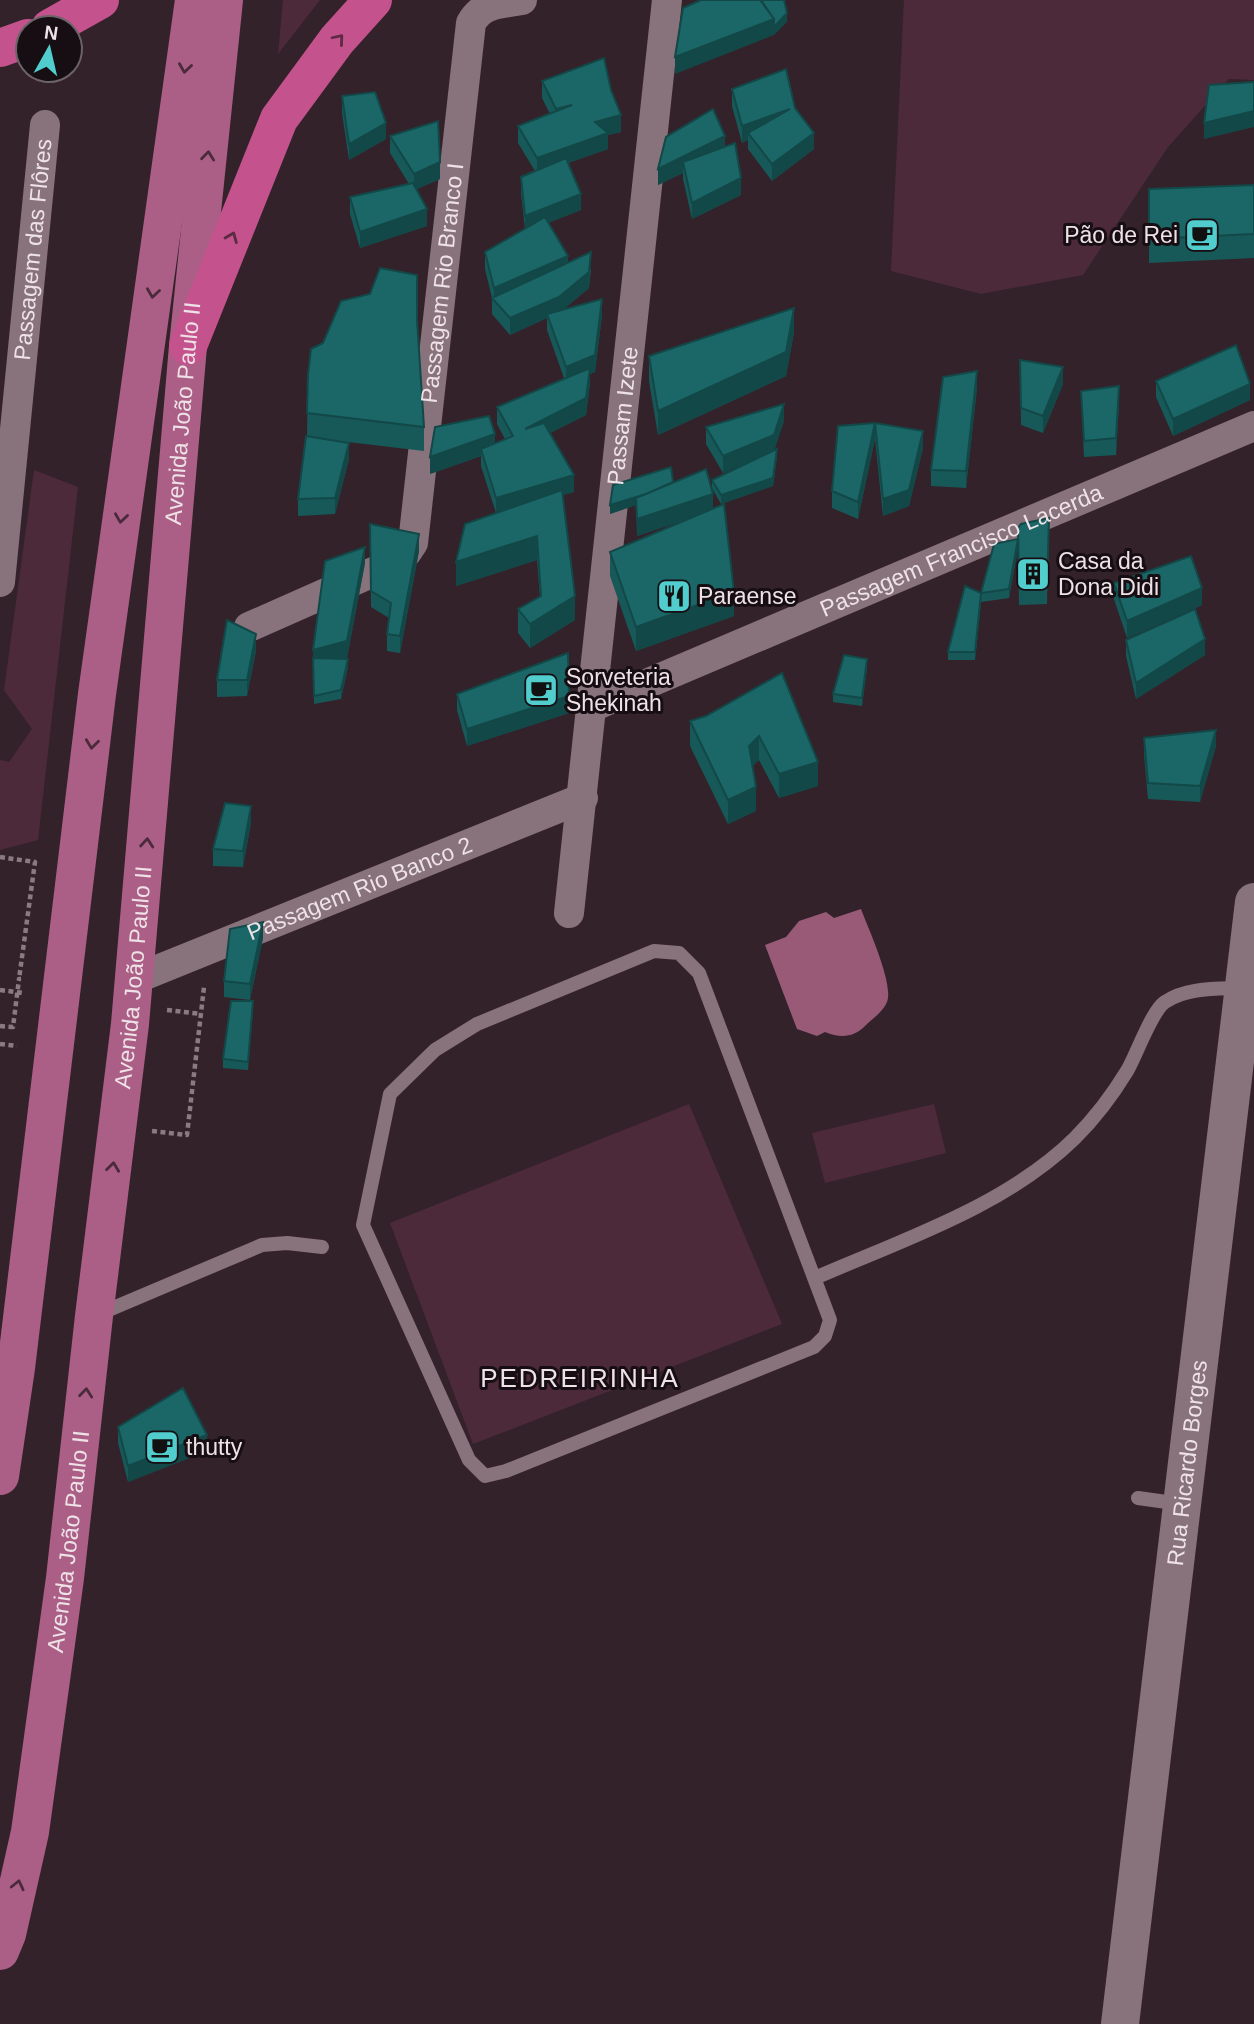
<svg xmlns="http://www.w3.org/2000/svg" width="1254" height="2024" viewBox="0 0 1254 2024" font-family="Helvetica,sans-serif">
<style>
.green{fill:#4d2a3a}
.water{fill:#985a77}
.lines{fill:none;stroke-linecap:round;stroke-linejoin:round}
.path{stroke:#8a7a81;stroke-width:4.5;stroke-dasharray:5 3.5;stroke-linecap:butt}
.lane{stroke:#88727b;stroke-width:14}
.street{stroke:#88727b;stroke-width:30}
.secondary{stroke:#88727b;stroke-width:38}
.primary{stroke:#ac5f86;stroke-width:38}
.highway{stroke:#c4538d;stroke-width:38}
.wall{fill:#175959}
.shaded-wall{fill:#134848}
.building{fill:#1b6767;stroke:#134848;stroke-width:2}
.oneway{stroke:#5c2a43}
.oneway2{stroke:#4a2a3b}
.labels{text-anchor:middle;stroke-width:6;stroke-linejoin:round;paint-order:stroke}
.poi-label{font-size:23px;fill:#eee2e7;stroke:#160e12;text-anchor:start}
.street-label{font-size:23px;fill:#eee2e7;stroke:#160e12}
.quarter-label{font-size:26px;letter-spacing:2px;fill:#eee2e7;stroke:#160e12}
</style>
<rect width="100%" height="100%" fill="#34222a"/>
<path class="green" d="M 283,0 L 320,0 L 278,54 Z
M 904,0 L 1254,0 L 1254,80 L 1229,79 L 1168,147 L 1083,275 L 981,294 L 891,271 Z
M 34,470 L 78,487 L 38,840 L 0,850 L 0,760 L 9,762 L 32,729 L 4,690 Z
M 689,1104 L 782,1324 L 473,1444 L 390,1223 Z
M 934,1104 L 946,1153 L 825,1183 L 812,1133 Z"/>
<path class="water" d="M 861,909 C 868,928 894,984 887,1002 C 883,1012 872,1019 865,1026 C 853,1038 840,1038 825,1032 L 817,1036 L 797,1029 L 765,945 L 786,937 L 799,921 L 826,912 L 834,918 Z"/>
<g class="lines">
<path class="path" d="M 0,857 L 35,862 L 19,979
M 0,990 L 23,993
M 167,1010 L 201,1014
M 0,1026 L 13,1027 L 19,979 L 21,979
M 0,1044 L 17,1046
M 152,1131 L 187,1135 L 204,987"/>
<path class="lane" d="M 654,951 L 679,953 L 699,973 L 830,1320 L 825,1336 L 814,1347 L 506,1471 L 485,1476 L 469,1460 L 363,1225 L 390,1094 L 435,1050 L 477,1024 Z
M 815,1278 C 902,1240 1006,1206 1075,1138 C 1093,1120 1113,1094 1127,1071 C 1136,1056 1152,1010 1165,1002 C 1187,987 1217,989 1242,988
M 99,1314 L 262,1245 L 287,1243 L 322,1247
M 1138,1498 L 1181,1504"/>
<g class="street">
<path id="s1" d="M 0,582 L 45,125"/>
<path id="s2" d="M 249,627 L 396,562 L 407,552 L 413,543 L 471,23 C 482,3 500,4 522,0"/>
<path id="s3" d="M 592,707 L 1254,426"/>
<path id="s4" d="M 569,913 L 667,0"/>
<path id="s5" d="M 135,979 L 583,798"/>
</g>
<path class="secondary" id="s6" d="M 1120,2024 L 1254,902"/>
<g class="primary">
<path d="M 0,1476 L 16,1368 L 97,694 L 194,0"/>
<path id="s7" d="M 0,1951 L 7,1934 L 30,1832 L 65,1578 L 94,1316 L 130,1024 L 188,346 L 224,0"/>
</g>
<path class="highway" d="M 50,28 L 100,0
M 0,48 L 28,38
M 188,346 L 279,119 L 337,40 L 373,0"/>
</g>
<path class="wall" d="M 542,81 L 621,132 L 608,135 L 608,149 L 568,163 L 581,210 L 548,223 L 568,263 L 591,269 L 589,288 L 564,309 L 602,315 L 595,372 L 590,374 L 590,384 L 586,415 L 550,433 L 574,492 L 563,495 L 575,620 L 530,648 L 518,633 L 518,609 L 540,597 L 537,560 L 456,586 L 496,513 L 481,466 L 481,456 L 430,474 L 505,439 L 497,424 L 497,407 L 564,378 L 547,330 L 547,318 L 510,335 L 492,314 L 492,298 L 485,269 L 485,252 L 525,229 L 521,194 L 521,177 L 535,171 L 518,143 L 518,126 L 550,114 L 542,98 Z
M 732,89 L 795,108 L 814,149 L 772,181 L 748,149 L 748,140 L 742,143 L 732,106 Z
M 342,96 L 386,139 L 349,160 L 342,113 Z
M 390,136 L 440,179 L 417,189 L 427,226 L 360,248 L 350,214 L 350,197 L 409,184 L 390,153 Z
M 725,147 L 741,195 L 692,219 L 683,179 L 683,173 L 658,185 L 658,169 Z
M 1254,185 L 1254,258 L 1149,263 L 1149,189 Z
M 417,320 L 424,427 L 424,451 L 348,442 L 349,459 L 335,514 L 298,516 L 298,499 L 307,437 L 308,375 Z
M 794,332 L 786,376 L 658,435 L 649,381 L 649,356 Z
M 1020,360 L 1063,384 L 1043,433 L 1021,425 Z
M 1156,381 L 1250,400 L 1173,436 L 1156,397 Z
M 977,388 L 966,488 L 931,486 L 931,470 Z
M 1081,391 L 1119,402 L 1116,455 L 1084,457 Z
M 784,421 L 774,450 L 777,457 L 773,486 L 721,504 L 712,488 L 712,480 L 750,461 L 723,473 L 706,444 L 706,427 Z
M 875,423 L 923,448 L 909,506 L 883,516 L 875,439 L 858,519 L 832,508 L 832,491 Z
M 673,482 L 713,508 L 734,616 L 636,651 L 610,576 L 610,552 L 684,520 L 637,536 L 636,505 L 610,514 Z
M 1049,518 L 1047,604 L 1019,605 L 1018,548 L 1009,598 L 981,602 L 981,593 L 1018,539 Z
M 370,524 L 419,551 L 400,653 L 387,651 L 387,634 L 389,618 L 371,607 Z
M 365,563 L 347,658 L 343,659 L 348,667 L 341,699 L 314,704 L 313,650 Z
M 1114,583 L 1202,605 L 1127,638 L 1114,599 Z
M 981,602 L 975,660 L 948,660 L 948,652 Z
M 1126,640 L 1205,655 L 1136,699 L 1126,656 Z
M 256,651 L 247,696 L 217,697 L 217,680 Z
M 867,668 L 862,706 L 833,702 L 833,694 Z
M 782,673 L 818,786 L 779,798 L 759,760 L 752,766 L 756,811 L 728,824 L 690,746 L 690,721 L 706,716 Z
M 457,694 L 569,713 L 467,746 L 457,710 Z
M 1144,738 L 1216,746 L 1200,802 L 1148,799 L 1144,755 Z
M 251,823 L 243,867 L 213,866 L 213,849 Z
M 263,938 L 250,1000 L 224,997 L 224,981 Z
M 253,1009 L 248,1070 L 223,1068 L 223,1059 Z
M 118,1427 L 207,1451 L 128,1482 L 118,1443 Z"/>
<path class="shaded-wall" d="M 787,13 L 787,22 L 774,35 L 675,74 L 675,57 Z
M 790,109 L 748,133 L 748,140 L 742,143 L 742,126 Z
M 1254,111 L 1254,127 L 1204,139 L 1204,123 Z
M 621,115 L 621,132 L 608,135 L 608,149 L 537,174 L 537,158 L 595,122 Z
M 386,123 L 386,139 L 349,160 L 349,144 Z
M 814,133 L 814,149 L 772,181 L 772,164 Z
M 725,136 L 725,152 L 683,162 L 683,173 L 658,185 L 658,169 Z
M 440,162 L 440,179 L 414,190 L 414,174 Z
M 741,178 L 741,195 L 692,219 L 692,203 Z
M 581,194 L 581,210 L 525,232 L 525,216 Z
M 427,209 L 427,226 L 360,248 L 360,232 Z
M 591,252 L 589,288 L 559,313 L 547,314 L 547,318 L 510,335 L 510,318 Z
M 568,256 L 568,272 L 494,300 L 494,288 Z
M 602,299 L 602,315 L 595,372 L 590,374 L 590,384 L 586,415 L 525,446 L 525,429 L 566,383 L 566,367 Z
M 794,308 L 794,332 L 786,376 L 658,435 L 658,411 Z
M 1063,367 L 1063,384 L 1043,433 L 1043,416 Z
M 977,371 L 977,388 L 966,488 L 966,471 Z
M 1250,384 L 1250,400 L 1173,436 L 1173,419 Z
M 1119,386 L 1119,402 L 1116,455 L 1116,438 Z
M 784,404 L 784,421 L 774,452 L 723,473 L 723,456 Z
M 875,423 L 875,439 L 858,519 L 858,502 Z
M 923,431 L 923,448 L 909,506 L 883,516 L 883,499 Z
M 495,434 L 495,450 L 481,449 L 481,456 L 430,474 L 430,457 Z
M 349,443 L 349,459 L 335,514 L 335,498 Z
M 777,449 L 777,457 L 773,486 L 721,504 L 721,495 Z
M 574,475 L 574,492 L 496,514 L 496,498 Z
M 674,484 L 636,505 L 610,514 L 610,505 Z
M 713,494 L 713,511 L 637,536 L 637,519 Z
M 419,534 L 419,551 L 400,653 L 400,636 Z
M 537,536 L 537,560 L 456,586 L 456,562 Z
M 1018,540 L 1018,548 L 1009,598 L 1009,589 Z
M 365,547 L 365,563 L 347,658 L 313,667 L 313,650 Z
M 1202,588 L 1202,605 L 1127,638 L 1127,621 Z
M 734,592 L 734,616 L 636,651 L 636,627 Z
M 981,593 L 981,602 L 975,660 L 975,652 Z
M 575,596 L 575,620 L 530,648 L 530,624 Z
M 256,634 L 256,651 L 247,696 L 247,680 Z
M 1205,639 L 1205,655 L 1136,699 L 1136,683 Z
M 348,659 L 348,667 L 341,699 L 341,690 Z
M 867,659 L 867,668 L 862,706 L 862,698 Z
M 569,696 L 569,713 L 467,746 L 467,729 Z
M 1216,730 L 1216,746 L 1200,802 L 1200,786 Z
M 759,736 L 759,760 L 749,770 L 749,746 Z
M 818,762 L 818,786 L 779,798 L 779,774 Z
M 756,787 L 756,811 L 728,824 L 728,800 Z
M 251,806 L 251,823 L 243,867 L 243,851 Z
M 263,922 L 263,938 L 250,1000 L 250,984 Z
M 207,1435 L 207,1451 L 128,1482 L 128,1466 Z"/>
<path class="building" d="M 701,0 L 760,0 L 774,19 L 675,57 L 683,8 Z
M 761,0 L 784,0 L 787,13 L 774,27 L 774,19 Z
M 604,58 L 611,90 L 621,115 L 595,122 L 608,133 L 537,158 L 518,126 L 572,105 L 556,109 L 542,81 Z
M 786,69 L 795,108 L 814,133 L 772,164 L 748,133 L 790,109 L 742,126 L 732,89 Z
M 1254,82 L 1254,111 L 1204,123 L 1209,85 Z
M 375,92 L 386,123 L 349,144 L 342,96 Z
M 713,109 L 725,136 L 658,169 L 666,137 Z
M 438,121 L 440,162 L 414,174 L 390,136 Z
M 735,143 L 741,178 L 692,203 L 683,162 Z
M 566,158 L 581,194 L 525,216 L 521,177 Z
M 413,183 L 427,209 L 360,232 L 350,197 Z
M 1254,185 L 1254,234 L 1149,239 L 1149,189 Z
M 545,217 L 568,256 L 494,288 L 485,252 Z
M 591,252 L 589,272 L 559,297 L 510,318 L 492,298 Z
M 380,268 L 417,275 L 417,320 L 424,427 L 307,413 L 308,375 L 311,349 L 323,343 L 341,301 L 370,294 Z
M 602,299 L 595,355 L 566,367 L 547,314 Z
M 794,308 L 786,352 L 658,411 L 649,356 Z
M 1236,345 L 1250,384 L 1173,419 L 1156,381 Z
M 1020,360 L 1063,367 L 1043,416 L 1021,408 Z
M 590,368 L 586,398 L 525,429 L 544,423 L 574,475 L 496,498 L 481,449 L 513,436 L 497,407 Z
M 977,371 L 966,471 L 931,470 L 943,377 Z
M 1119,386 L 1116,438 L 1084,441 L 1081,391 Z
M 784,404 L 774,435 L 723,456 L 706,427 Z
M 489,416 L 495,434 L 430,457 L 435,427 Z
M 875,423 L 858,502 L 832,491 L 838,426 L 875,423 L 923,431 L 909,490 L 883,499 Z
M 306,436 L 349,443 L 335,498 L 298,499 Z
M 777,449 L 773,478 L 721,495 L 712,480 Z
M 671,467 L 673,482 L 646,494 L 610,505 L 613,485 Z
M 706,469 L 713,494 L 637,519 L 636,498 Z
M 562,490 L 575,596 L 530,624 L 518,609 L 541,596 L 537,536 L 456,562 L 465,524 Z
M 724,504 L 734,592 L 636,627 L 610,552 Z
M 1049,518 L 1047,587 L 1019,589 L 1018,528 L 1021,524 Z
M 370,524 L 419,534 L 400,636 L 387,634 L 391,603 L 371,591 Z
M 1018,539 L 1009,589 L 981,593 L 994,544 Z
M 365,547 L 347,641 L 313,650 L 325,561 Z
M 1191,556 L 1202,588 L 1127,621 L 1114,583 Z
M 965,586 L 981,593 L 975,652 L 948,652 Z
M 1195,609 L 1205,639 L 1136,683 L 1126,640 Z
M 227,620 L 256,634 L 247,680 L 217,680 Z
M 568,653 L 569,696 L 467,729 L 457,694 Z
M 844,655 L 867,659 L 862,698 L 833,694 Z
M 313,658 L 348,659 L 341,690 L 314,696 Z
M 782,673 L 818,762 L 779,774 L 759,736 L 749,746 L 756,787 L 728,800 L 690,721 L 706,716 Z
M 1216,730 L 1200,786 L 1148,783 L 1144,738 Z
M 225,803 L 251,806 L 243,851 L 213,849 Z
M 263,922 L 250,984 L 224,981 L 230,929 Z
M 231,1001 L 253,1001 L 248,1062 L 223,1059 Z
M 183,1388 L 207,1435 L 128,1466 L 118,1427 Z"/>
<defs><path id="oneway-chevron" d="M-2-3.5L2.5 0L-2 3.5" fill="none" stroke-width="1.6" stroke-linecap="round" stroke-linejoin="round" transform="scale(1.75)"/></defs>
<g class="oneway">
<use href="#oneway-chevron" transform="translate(339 39) rotate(-50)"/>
<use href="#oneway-chevron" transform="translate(232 237) rotate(-68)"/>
</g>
<g class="oneway2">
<use href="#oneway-chevron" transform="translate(185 68) rotate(98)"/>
<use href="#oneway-chevron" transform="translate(208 156) rotate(-84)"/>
<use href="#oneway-chevron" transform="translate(153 293) rotate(98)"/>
<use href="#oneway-chevron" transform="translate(121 518) rotate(98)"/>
<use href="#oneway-chevron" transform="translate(92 744) rotate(97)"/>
<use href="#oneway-chevron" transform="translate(147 843) rotate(-85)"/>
<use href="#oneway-chevron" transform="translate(113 1167) rotate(-83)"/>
<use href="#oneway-chevron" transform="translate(86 1393) rotate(-84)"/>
<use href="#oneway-chevron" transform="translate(18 1885) rotate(-77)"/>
</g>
<defs>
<g id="cafe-square" transform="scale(1.75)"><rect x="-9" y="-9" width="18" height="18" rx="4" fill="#52cdcd" stroke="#160e12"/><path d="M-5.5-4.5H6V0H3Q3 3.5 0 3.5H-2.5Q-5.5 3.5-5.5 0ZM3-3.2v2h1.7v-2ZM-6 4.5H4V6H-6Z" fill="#111"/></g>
<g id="building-square" transform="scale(1.75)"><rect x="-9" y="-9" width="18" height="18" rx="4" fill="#52cdcd" stroke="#160e12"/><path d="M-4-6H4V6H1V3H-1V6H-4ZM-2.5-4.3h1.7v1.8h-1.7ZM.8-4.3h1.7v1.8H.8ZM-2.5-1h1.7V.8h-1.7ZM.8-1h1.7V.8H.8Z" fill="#111"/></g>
<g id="restaurant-square" transform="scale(1.75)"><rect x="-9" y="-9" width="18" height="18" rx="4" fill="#52cdcd" stroke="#160e12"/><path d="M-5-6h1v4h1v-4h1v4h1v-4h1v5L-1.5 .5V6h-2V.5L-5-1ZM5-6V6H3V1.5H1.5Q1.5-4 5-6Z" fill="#111"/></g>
</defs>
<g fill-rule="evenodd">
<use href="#cafe-square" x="1202" y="235"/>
<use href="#building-square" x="1033" y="574"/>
<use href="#restaurant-square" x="674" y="596"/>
<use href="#cafe-square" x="541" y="690"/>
<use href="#cafe-square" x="162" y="1447"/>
</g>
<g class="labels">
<g class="poi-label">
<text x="1178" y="243" text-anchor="end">Pão de Rei</text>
<text x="1058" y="569">Casa da<tspan x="1058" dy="26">Dona Didi</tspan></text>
<text x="698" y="604">Paraense</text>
<text x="566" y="685">Sorveteria<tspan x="566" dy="26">Shekinah</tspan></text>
<text x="186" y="1455">thutty</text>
</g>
<g class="street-label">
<text dy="8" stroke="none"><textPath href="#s1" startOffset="334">Passagem das Flôres</textPath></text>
<text dy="8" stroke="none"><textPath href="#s2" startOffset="448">Passagem Rio Branco I</textPath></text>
<text dy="8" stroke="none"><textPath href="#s7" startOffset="1550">Avenida João Paulo II</textPath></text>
<text dy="8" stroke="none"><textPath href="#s4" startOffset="500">Passam Izete</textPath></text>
<text dy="8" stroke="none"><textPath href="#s3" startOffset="401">Passagem Francisco Lacerda</textPath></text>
<text dy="8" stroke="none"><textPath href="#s5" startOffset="242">Passagem Rio Banco 2</textPath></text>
<text dy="8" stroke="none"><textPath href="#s7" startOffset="984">Avenida João Paulo II</textPath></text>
<text dy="8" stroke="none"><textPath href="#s6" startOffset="565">Rua Ricardo Borges</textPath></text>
<text dy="8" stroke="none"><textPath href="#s7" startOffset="416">Avenida João Paulo II</textPath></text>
</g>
<g class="quarter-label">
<text x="580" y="1387">PEDREIRINHA</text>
</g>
</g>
<g transform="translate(49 49) rotate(8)"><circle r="33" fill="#160e12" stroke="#6c6367" stroke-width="2"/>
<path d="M0-5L12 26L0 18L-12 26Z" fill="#52cdcd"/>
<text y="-10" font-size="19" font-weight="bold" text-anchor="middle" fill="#eee2e7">N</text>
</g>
</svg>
